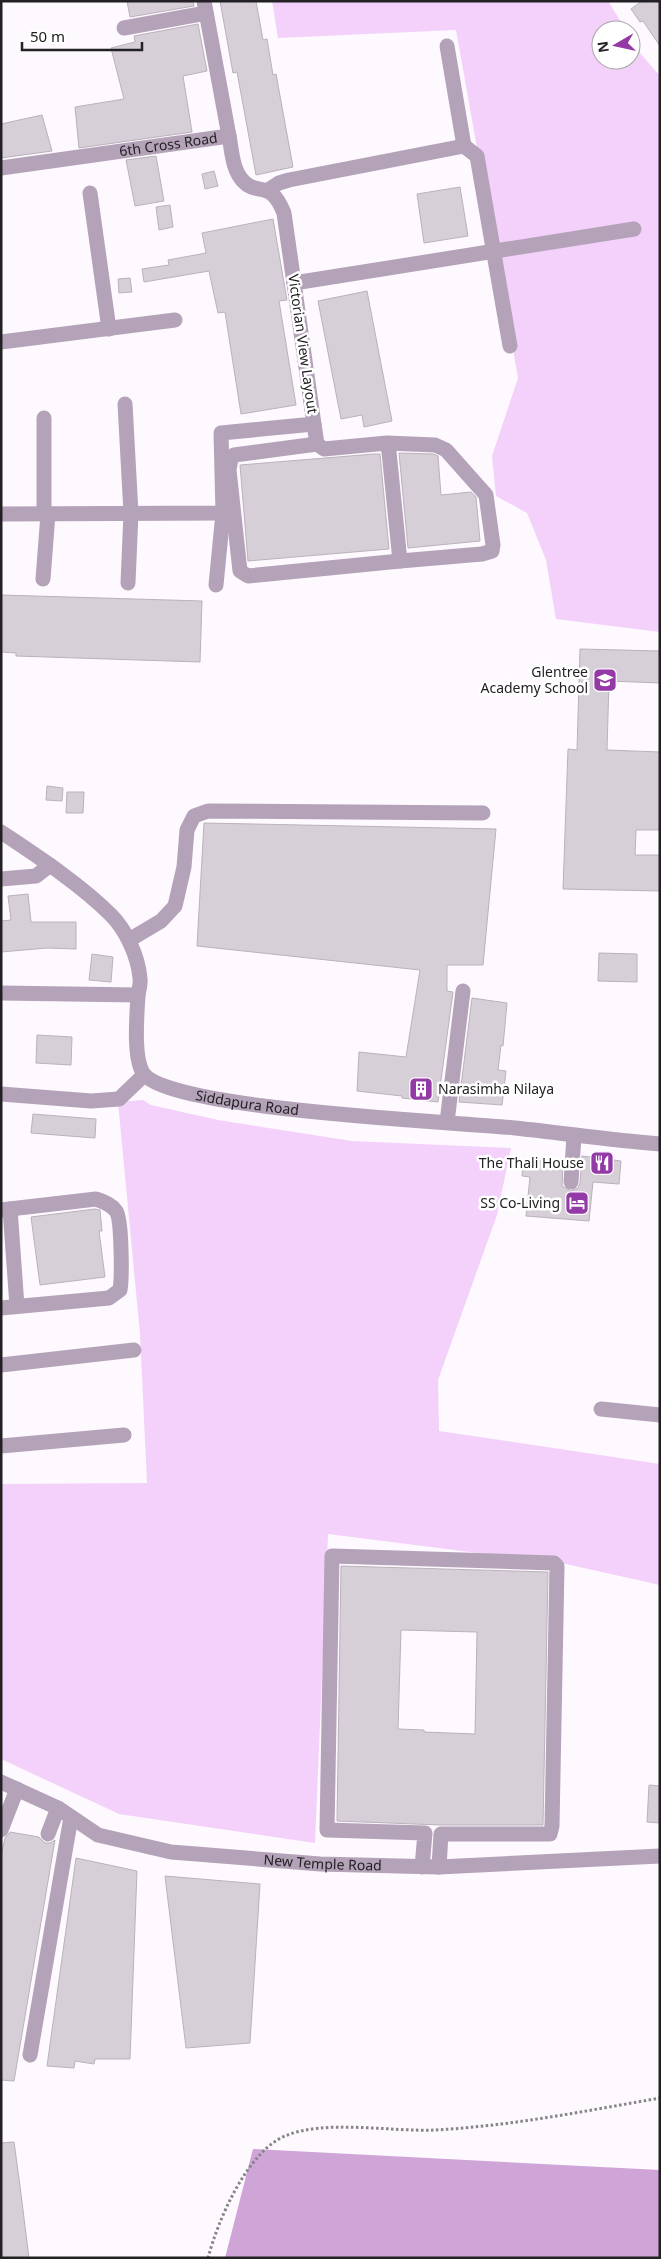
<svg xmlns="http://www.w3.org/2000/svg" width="661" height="2259" viewBox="0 0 661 2259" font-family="'Noto Sans',sans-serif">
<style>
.green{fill:#f3d1fa}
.forest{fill:#cfa5d8}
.building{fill:#d7cfd8;stroke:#b9b2bb;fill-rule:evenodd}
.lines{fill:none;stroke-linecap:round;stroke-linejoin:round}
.path{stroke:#878488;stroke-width:3;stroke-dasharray:2.5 2.5;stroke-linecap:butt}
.minor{stroke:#b4a2b8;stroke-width:15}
.labels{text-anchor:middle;stroke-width:5;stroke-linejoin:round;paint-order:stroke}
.street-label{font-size:14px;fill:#232124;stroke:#fff}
.poi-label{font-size:14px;fill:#232124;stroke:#fff;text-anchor:end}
</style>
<rect width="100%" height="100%" fill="#fdf9fe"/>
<path class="green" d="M 272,1 L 608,1 L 626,30 L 601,30 L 601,60 L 631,60 L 631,38 L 640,53 L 660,76 L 660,632 L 556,619 L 546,560 L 527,513 L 496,496 L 492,456 L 518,378 L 456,30 L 278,38 Z
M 143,1100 L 151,1105 L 218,1120 L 352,1141 L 511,1148 L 497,1215 L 438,1380 L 439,1431 L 660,1464 L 660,1585 L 566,1564 L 328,1534 L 315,1843 L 119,1814 L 1,1759 L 1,1484 L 147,1483 L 140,1334 L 118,1102 Z"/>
<path class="forest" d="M 253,2149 L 660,2170 L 660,2258 L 225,2258 Z"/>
<path class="building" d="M 127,1 L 193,1 L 194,6 L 130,17 Z
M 220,1 L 256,1 L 263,40 L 267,39 L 273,75 L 276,74 L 293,167 L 256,175 L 237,72 L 233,73 Z
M 642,1 L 660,1 L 660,46 L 643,21 L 640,22 L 631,9 Z
M 198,24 L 207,71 L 183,76 L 192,132 L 79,148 L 75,107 L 124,99 L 111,48 L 135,42 L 134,36 Z
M 42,115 L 52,151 L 1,158 L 1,124 Z
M 156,156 L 164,201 L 135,206 L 126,160 Z
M 214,171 L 218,186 L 205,189 L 202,174 Z
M 460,187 L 468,236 L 424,243 L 417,194 Z
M 170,205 L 173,227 L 159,230 L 156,207 Z
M 273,219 L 287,300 L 279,301 L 296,405 L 241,414 L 225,312 L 218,313 L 209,271 L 144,282 L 142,269 L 169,265 L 168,260 L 206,253 L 202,233 Z
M 130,278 L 132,292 L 119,293 L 118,279 Z
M 367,291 L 392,421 L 364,427 L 362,415 L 341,419 L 318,301 Z
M 399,453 L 433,454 L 438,456 L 441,495 L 471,492 L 476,497 L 480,541 L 408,548 Z
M 374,454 L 380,454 L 389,549 L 248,561 L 240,465 Z
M 1,595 L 202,601 L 200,662 L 16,656 L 16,653 L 1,652 Z
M 580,649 L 660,651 L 660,683 L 609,681 L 607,750 L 660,752 L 660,830 L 636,830 L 635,855 L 660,855 L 660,891 L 563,889 L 568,749 L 577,750 Z
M 47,786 L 63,788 L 62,801 L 46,800 Z
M 67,792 L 84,792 L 83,813 L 66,813 Z
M 204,823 L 496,829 L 483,965 L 447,965 L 447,991 L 453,992 L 438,1102 L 402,1098 L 402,1096 L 357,1091 L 359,1052 L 406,1057 L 420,970 L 197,946 Z
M 28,894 L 31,922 L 76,922 L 76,949 L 47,948 L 1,952 L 1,921 L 11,920 L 8,896 Z
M 599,953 L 637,954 L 637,982 L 598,981 Z
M 92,954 L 113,957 L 111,982 L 89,980 Z
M 472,998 L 507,1003 L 503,1046 L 501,1045 L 498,1070 L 506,1071 L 502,1105 L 459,1102 Z
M 37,1035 L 72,1037 L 71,1065 L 36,1063 Z
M 33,1114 L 96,1119 L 95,1138 L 31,1133 Z
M 582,1156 L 621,1161 L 619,1184 L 593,1182 L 589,1221 L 526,1216 L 530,1177 L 522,1176 L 523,1159 L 563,1163 L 562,1186 L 571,1191 L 578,1188 L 580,1183 Z
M 95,1209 L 100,1210 L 102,1231 L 99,1231 L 105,1277 L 40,1285 L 31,1217 Z
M 341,1566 L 548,1572 L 543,1825 L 440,1825 L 337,1821 ZM 401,1630 L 477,1632 L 475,1734 L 424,1732 L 424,1730 L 398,1729 Z
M 649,1785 L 660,1786 L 660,1823 L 647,1822 Z
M 10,1832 L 39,1837 L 45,1843 L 50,1843 L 55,1840 L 14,2081 L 1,2080 L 1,1856 L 5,1838 Z
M 76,1858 L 137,1871 L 130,2059 L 95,2059 L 94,2064 L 75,2061 L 74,2068 L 47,2066 Z
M 165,1876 L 260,1884 L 250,2043 L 186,2048 Z
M 14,2142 L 20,2186 L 29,2258 L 1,2258 L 1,2143 Z"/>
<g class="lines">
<path class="path" d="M 208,2258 C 218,2220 247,2152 285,2136 C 325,2119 390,2132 435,2130 C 511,2126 585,2111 660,2098"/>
<g class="minor">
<path d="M 124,28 L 206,13"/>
<path d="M 447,46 L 464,146"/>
<path id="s1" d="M 1,168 L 229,136 L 204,1"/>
<path d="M 268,190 L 279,183 L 289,180 L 464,146 L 477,156 L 510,346"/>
<path d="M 90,193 L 109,329"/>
<path d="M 294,283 L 634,229"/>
<path d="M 1,342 L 175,320"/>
<path d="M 125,404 L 131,513 L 128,583"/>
<path d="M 314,424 L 317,444 L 324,449 L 387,443 L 389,452 L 400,561 L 482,554 L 492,551 L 493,545 L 486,495 L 446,450 L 435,445 L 387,443"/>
<path d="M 317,444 L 234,455 L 231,459 L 229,470 L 240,571 L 248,576 L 400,561"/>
<path d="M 1,514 L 223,513 L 221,433 L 314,424 L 284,213 C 270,178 258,197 243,181 C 232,169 232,151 229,136"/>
<path d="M 44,514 L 44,418"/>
<path d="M 43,579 L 48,514"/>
<path d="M 216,585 L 223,513"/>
<path id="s2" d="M 1,832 C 37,856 80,884 111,915 C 126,930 138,956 140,978 C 141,983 139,989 138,995 C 137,1014 133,1057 143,1073 C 167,1110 459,1122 515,1128 C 563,1133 611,1140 660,1144"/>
<path d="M 1,879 L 36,876 L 50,865"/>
<path d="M 129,940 L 161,921 L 175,906 L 184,867 L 187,830 L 194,816 L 208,811 L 483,813"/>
<path d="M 1,993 L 138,995"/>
<path d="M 1,1094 L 91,1101 L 119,1099 L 144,1075"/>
<path d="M 447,1122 L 463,991"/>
<path d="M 571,1182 L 574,1136"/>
<path d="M 10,1209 L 17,1306"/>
<path d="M 1,1210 L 96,1199 C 104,1202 111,1204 116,1211 C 122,1219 122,1278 120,1290 L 109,1298 L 1,1308"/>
<path d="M 1,1365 L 134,1350"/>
<path d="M 601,1409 L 660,1415"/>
<path d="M 1,1446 L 124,1435"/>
<path id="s3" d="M 1,1782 L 58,1808 L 98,1835 L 171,1852 L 320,1864 L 439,1867 L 660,1856"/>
<path d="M 1,1830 L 17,1789"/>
<path d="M 48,1834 L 58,1808"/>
<path d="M 422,1867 L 425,1833 L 327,1830 L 332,1556 L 554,1563 L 557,1566 L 552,1826 L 550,1834 L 441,1834 L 439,1867"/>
<path d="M 30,2055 L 71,1817"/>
</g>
</g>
<defs>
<g id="school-square" transform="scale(1.25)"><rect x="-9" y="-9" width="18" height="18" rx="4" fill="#933aa6" stroke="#fff"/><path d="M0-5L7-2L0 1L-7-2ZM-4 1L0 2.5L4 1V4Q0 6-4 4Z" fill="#fff"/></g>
<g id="building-square" transform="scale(1.25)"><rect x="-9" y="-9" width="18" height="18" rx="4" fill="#933aa6" stroke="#fff"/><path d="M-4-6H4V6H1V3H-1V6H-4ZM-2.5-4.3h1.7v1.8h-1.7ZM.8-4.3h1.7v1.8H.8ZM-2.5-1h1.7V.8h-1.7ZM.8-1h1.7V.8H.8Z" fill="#fff"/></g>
<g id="restaurant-square" transform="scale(1.25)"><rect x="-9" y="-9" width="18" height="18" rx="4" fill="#933aa6" stroke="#fff"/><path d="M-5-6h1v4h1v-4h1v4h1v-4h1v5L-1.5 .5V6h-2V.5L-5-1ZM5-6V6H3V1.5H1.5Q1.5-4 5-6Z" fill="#fff"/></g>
<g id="hotel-square" transform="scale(1.25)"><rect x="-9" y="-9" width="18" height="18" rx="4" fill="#933aa6" stroke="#fff"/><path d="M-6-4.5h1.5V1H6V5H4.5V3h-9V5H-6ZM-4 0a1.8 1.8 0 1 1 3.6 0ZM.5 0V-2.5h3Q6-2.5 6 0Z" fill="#fff"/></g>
</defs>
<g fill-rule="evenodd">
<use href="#school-square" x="605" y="680"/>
<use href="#building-square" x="421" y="1089"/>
<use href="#restaurant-square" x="602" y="1163"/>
<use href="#hotel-square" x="577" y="1203"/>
</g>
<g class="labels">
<g class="street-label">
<text dy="5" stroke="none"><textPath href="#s1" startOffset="169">6th Cross Road</textPath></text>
<text transform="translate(303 344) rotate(82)" y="5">Victorian View Layout</text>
<text dy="5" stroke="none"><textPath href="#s2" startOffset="415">Siddapura Road</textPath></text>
<text dy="5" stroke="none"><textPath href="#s3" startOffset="338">New Temple Road</textPath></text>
</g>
<g class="poi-label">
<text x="588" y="677">Glentree<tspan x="588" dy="16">Academy School</tspan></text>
<text x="438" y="1094" text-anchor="start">Narasimha Nilaya</text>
<text x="584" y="1168">The Thali House</text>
<text x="560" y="1208">SS Co-Living</text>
</g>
</g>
<rect width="661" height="2259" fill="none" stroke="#232124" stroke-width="5"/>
<g transform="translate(616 45) rotate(261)"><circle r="24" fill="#ffffff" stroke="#a7a6a7"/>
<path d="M0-4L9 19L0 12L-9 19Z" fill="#933aa6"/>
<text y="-8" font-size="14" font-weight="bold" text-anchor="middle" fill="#232124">N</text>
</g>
<path d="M22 42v8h120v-8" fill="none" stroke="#232124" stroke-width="2.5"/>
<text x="30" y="42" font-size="15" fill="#232124" stroke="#ffffff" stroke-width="4" paint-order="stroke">50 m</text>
</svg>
